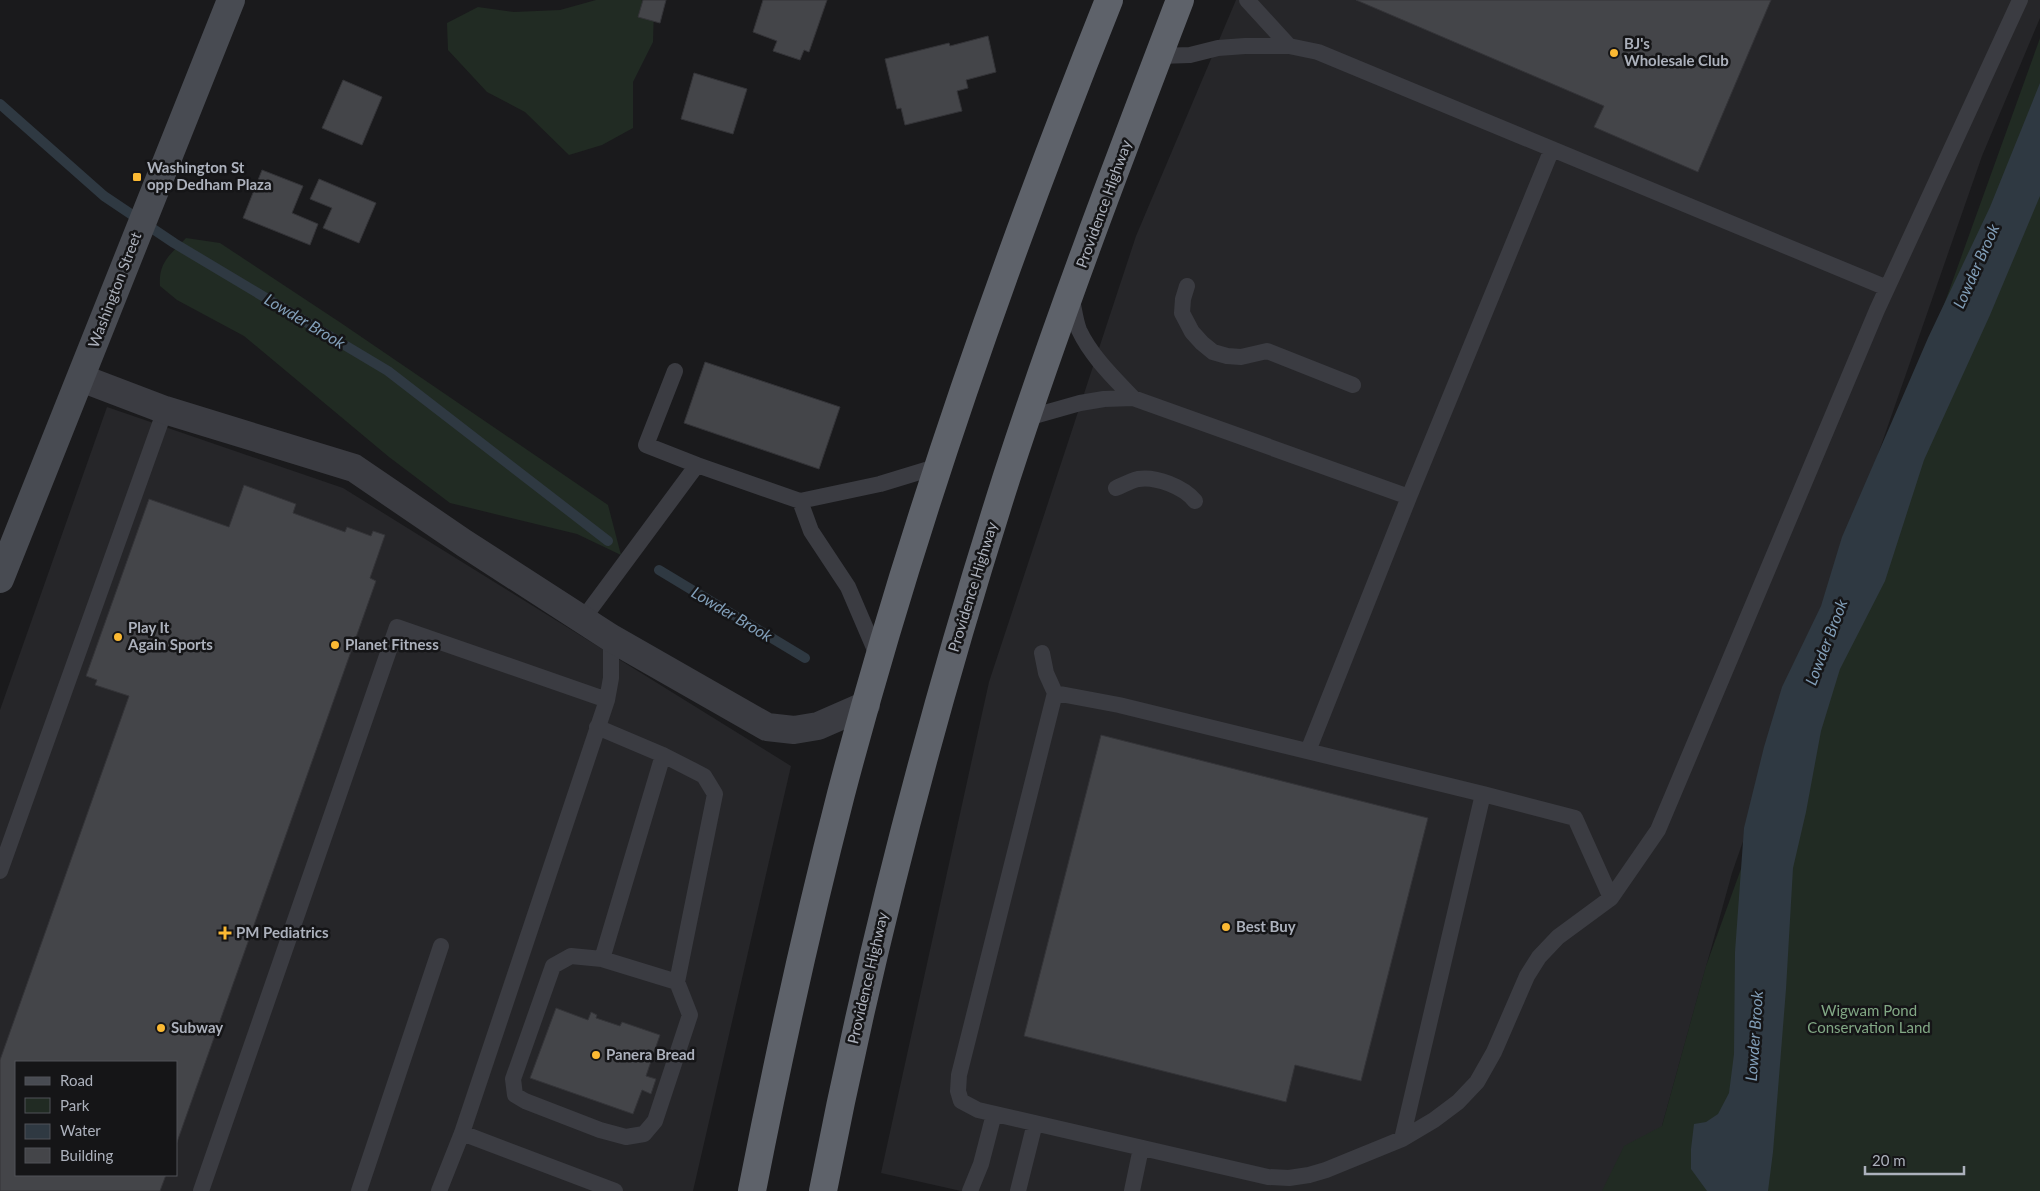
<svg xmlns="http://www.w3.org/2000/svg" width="2040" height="1191" viewBox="0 0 2040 1191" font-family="Lato,sans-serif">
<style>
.built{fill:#262629;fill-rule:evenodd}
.green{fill:#212b23}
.water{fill:#2f3942}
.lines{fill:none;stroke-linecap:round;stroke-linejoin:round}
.stream{stroke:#2f3942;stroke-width:10}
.building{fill:#444549;stroke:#343438}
.service{stroke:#3b3c42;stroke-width:16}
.minor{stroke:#3b3c42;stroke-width:28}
.secondary{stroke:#484b52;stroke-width:28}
.trunk{stroke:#5e626a;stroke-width:28}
.poi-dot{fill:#fbb933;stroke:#151517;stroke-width:2}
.labels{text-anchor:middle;stroke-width:5;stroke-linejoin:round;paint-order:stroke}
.poi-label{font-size:15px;font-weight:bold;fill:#acb1bc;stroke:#151517;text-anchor:start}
.street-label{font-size:15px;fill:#acb1bc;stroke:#151517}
.park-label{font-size:15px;fill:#82a885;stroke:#151517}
.water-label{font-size:16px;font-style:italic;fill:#829fb9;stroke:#151517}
</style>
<rect width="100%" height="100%" fill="#1a1a1c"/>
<path class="built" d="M 1236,0 L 2040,0 L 2040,18 L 1982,156 L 1732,873 L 1644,1191 L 961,1191 L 881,1173 L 989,682 L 1136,236 Z
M 107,407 L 343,488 L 791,766 L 693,1191 L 0,1191 L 0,710 ZM 16,1062 L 176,1062 L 176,1175 L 16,1175 Z"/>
<path class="green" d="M 596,0 L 641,0 L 654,7 L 653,42 L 633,82 L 633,128 L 602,145 L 569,155 L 525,112 L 487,92 L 448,50 L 447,23 L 478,7 L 514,12 L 560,10 Z
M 2040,38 L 2040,1191 L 1602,1191 L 1624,1146 L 1662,1126 L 1706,966 Z
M 186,238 L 220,243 L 341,323 L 608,505 L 621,555 L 577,534 L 450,503 L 389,457 L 244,336 L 177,300 L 160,286 C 158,262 171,254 186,238 Z"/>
<path class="water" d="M 2040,83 L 2040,196 L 1990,315 L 1924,460 L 1885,581 L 1840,669 L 1821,731 L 1806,812 L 1793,868 L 1786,989 L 1773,1152 L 1768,1191 L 1707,1191 L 1691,1169 L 1691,1149 L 1694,1124 L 1706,1122 L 1718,1114 L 1729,1093 L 1734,1054 L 1735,952 L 1744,828 L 1764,747 L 1782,687 L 1821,606 L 1842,537 L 1928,338 L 1990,207 Z"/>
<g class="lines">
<path class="stream" d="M 0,104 L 104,196 L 174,243 L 388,371 L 608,541
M 659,570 L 805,658"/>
</g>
<path class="building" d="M 643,0 L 666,0 L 660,23 L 638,17 Z
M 763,0 L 827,0 L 809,52 L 804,50 L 800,60 L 773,51 L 777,41 L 753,32 Z
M 1356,0 L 1771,0 L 1698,172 L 1594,127 L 1604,106 Z
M 988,36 L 996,72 L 966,80 L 968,88 L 957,91 L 962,111 L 905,125 L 901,108 L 897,109 L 885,59 L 949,43 L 950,46 Z
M 694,73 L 747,89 L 733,134 L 681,119 Z
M 343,80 L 382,97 L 362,145 L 322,128 Z
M 262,170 L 303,186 L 292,213 L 318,224 L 310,245 L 243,218 Z
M 319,179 L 376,203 L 359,243 L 323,228 L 332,208 L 310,199 Z
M 705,362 L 840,407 L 819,469 L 684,423 Z
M 244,485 L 296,504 L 293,513 L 345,532 L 347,527 L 371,536 L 373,531 L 385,535 L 370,578 L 376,581 L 176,1145 L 176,1062 L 16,1062 L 16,1175 L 166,1175 L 160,1191 L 0,1191 L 0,1060 L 129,696 L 95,685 L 97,680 L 86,676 L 149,499 L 229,527 Z
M 1101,735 L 1428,818 L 1361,1081 L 1295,1065 L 1286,1102 L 1024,1036 Z
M 556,1008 L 588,1020 L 591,1012 L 597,1015 L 596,1018 L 620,1026 L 622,1022 L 660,1035 L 646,1076 L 656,1079 L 651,1094 L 642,1090 L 633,1114 L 530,1078 Z"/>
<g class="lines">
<path class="service" d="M 1247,0 L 1289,46
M 1159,56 L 1190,55 L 1218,48 L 1245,46 L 1289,46 L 1318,52 L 1887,288
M 1187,286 L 1183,299 L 1182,313 L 1192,332 L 1202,343 L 1213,352 L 1227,356 L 1241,357 L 1267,351 L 1353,385
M 1071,296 C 1074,307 1075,320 1079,330 C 1091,356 1114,378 1133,398
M 675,371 L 646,445 L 697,465
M 1027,418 L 1080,403 L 1104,399 L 1133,398 L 1409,497 L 1308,751
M 1116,488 C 1123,485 1130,481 1138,479 C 1156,476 1184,487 1195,501
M 1409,497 L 1552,149
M 800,501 L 811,531 L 848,587 L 878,657
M 583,619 L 697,465 L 800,501 L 880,484 L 939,466
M 1042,653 L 1046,673 L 1055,693 L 959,1075 L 958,1091 L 961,1101 L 978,1110 L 1268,1177 L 1289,1178 L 1309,1175 L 1326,1170 L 1402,1139 L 1434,1120 L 1458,1102 L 1477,1082 L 1494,1052 L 1527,976 L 1539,957 L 1558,937 L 1611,898 L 1658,830 L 1877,310 L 2020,0
M 1055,693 L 1119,705 L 1483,794 L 1402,1139
M 597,727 L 663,755 L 704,776 L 715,794 L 677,982 L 602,959 L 663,755
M 1483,794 L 1575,818 L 1611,898
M 0,871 L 165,410
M 602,959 L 571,956 L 553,966 L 513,1079 L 515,1095 L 525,1101 L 600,1130 L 626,1137 L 644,1134 L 655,1121 L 690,1015 L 677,982
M 462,1133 L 615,1191
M 201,1191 L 397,627 L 607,700
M 359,1191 L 441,946
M 439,1191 L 462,1133 L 607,700 L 611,678 L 611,638
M 970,1191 L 981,1164 L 994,1114
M 1018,1191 L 1035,1123
M 1132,1191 L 1141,1148"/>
<path class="minor" d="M 81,378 L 165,410 L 354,468 L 464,543 L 611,638 L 767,727 L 794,730 L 818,726 L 866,705"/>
<path class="secondary" d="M 0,579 L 231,0"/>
<path class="trunk" d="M 752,1191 C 778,1058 807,926 841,794 C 912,524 1005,260 1109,0
M 823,1191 C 870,949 932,711 1007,476 C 1059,316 1120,157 1180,0"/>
</g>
<g class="poi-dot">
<circle cx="1614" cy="53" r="5"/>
<rect x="132" y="172" width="10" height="10" rx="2.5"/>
<circle cx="118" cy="637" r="5"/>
<circle cx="335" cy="645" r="5"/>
<circle cx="1226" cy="927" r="5"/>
<path d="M222.5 925.5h5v5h5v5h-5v5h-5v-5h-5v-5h5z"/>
<circle cx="161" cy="1028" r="5"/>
<circle cx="596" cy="1055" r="5"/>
</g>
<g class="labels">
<g class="poi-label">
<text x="1624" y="49">BJ's<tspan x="1624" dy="17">Wholesale Club</tspan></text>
<text x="147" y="173">Washington St<tspan x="147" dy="17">opp Dedham Plaza</tspan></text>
<text x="128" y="633">Play It<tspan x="128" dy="17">Again Sports</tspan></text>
<text x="345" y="650">Planet Fitness</text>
<text x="1236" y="932">Best Buy</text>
<text x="236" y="938">PM Pediatrics</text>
<text x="171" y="1033">Subway</text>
<text x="606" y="1060">Panera Bread</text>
</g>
<g class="street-label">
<text transform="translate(1104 204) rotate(-70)" y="5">Providence Highway</text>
<text transform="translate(115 290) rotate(-69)" y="5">Washington Street</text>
<text transform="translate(973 587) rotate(-73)" y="5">Providence Highway</text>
<text transform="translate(868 978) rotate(-77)" y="5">Providence Highway</text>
</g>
<g class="park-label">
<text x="1869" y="1016">Wigwam Pond<tspan x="1869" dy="17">Conservation Land</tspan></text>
</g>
<g class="water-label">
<text transform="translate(1976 266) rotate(-66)" y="6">Lowder Brook</text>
<text transform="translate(305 321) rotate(31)" y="6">Lowder Brook</text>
<text transform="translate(732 614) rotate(31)" y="6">Lowder Brook</text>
<text transform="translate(1826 642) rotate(-69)" y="6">Lowder Brook</text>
<text transform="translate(1754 1036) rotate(-86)" y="6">Lowder Brook</text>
</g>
</g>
<rect x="15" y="1061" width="162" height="115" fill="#151517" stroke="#515359"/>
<rect x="25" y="1077" width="25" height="8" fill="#484b52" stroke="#515359"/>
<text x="60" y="1086" font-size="15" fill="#acb1bc">Road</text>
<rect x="25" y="1098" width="25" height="15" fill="#212b23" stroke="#515359"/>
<text x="60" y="1111" font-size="15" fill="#acb1bc">Park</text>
<rect x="25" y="1124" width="25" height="15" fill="#2f3942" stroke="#515359"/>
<text x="60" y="1136" font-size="15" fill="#acb1bc">Water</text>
<rect x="25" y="1148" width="25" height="15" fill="#444549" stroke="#515359"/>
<text x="60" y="1161" font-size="15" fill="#acb1bc">Building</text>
<path d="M1865 1166v8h99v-8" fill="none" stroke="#acb1bc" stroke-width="2.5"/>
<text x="1872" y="1166" font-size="15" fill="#acb1bc" stroke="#151517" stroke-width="4" paint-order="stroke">20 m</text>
</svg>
